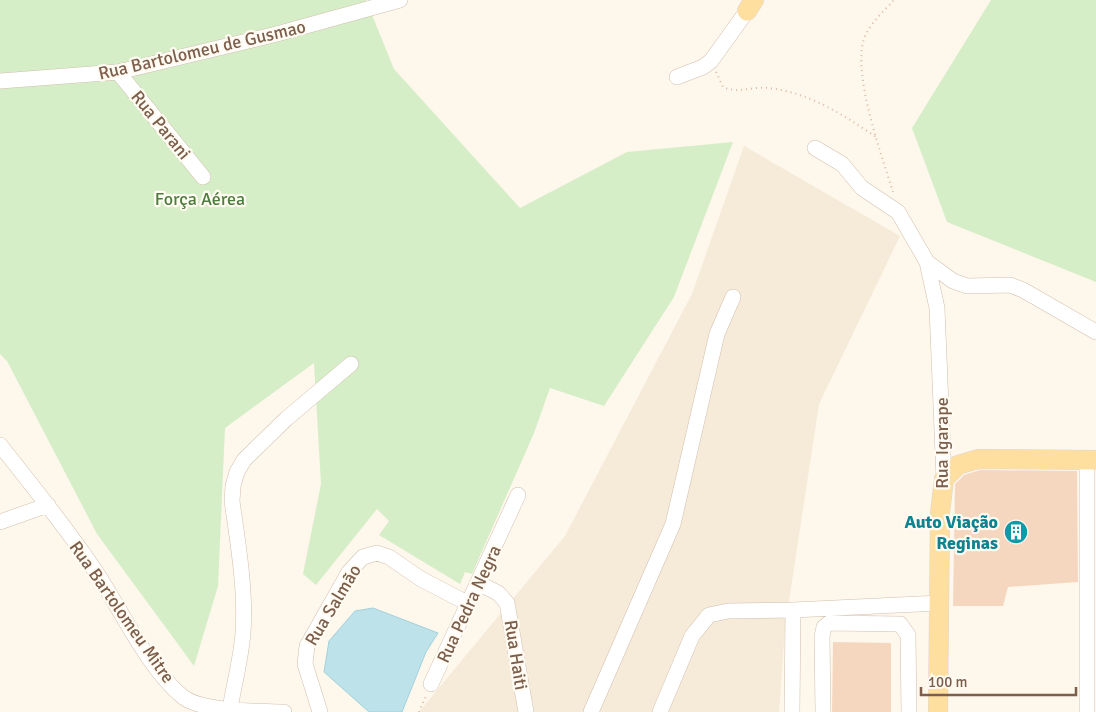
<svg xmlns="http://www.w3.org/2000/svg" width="1096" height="712" viewBox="0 0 1096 712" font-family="Signika,sans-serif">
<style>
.residential{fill:#f6ead8}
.green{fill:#d5eec7}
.water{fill:#bde2ea;stroke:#a2d1dc}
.building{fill:#f5d7c0}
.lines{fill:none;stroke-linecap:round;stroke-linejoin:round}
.minor-casing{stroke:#d2bfae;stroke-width:16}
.major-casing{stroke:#ddd5d0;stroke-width:20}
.path{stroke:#dbbaa2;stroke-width:2;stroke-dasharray:1 4;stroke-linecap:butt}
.minor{stroke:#fff;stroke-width:15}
.major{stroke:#ffdfa0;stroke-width:19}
.labels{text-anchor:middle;stroke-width:4.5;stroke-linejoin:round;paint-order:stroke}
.street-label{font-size:18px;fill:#7c5e4b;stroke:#fffbf2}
.park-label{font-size:18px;fill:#4e7c3f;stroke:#fffbf2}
.culture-label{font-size:18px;font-weight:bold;fill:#0d838f;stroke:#fffbf2;text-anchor:end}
</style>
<rect width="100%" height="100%" fill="#fef7eb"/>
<path class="residential" d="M 744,146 L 900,236 L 819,404 L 785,627 L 779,712 L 419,712 L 565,536 L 692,294 Z"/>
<path class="green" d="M 0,0 L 366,0 L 394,69 L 520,208 L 627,152 L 733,142 L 674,297 L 604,406 L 550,388 L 534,433 L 472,574 L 465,572 L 460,584 L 379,535 L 389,521 L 377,509 L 316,585 L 303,574 L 321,484 L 314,363 L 225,428 L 218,586 L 194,666 L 97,534 L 7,361 L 0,354 Z
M 991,0 L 1096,0 L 1096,282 L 947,222 L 912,128 Z"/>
<path class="water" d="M 373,608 L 438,633 L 426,652 L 402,712 L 369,712 L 324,672 L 329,641 L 355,611 Z"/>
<path class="building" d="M 980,470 L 1077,471 L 1078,582 L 1008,587 L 1003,606 L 953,606 L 955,484 L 964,475 Z
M 833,642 L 891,643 L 891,712 L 832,712 Z"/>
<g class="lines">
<g class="minor-casing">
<path id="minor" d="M 118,72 L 203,177
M 677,77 L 703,67 L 711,61 L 747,11
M 0,81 L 118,72 L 273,35 L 400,0
M 815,148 L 842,164 L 862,188 L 898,212 L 927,262 L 937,308 L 944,479
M 927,262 L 953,281 L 967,286 L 1010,285 L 1023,290 L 1096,332
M 0,445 C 32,485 65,526 94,569 C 120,607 147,668 183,697 C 203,712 258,711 284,712
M 0,522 L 48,505
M 478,583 L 498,593 L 507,603 L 526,712
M 431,684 L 518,495
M 230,709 C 234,684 241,659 243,633 C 246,590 238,544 232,501 L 233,486 L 237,472 L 244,460 L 286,419 L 351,364
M 320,712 L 305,664 L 307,646 L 349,572 L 363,557 L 377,553 L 389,557 L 421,579 L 469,604
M 591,712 L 673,524 L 717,334 L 733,297
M 660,712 L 692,636 L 709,615 L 728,611 L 793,610 L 940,603
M 792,712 L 793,610
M 823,712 L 822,637 L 824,627 L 829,623 L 900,624 L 908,635 L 909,712
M 1087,712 L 1087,460"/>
</g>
<g class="major-casing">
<path id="major" d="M 747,11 L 754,0
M 938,712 L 940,513 L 944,479 L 958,465 L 978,459 L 1096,460"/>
</g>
<path class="path" d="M 716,72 L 723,87 C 738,94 753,86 769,88 C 810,93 842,114 876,137
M 893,192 C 882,157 852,73 864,39 C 869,24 884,11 894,0
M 419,712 L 426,696"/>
<use href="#minor" class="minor"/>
<use href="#major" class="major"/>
</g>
<defs>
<g id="building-disc" transform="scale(1.25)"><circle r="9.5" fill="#0f9aa8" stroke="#fffbf2"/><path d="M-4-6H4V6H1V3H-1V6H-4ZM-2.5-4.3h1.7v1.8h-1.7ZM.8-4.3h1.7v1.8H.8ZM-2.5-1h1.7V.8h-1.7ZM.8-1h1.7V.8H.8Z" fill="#fff"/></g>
</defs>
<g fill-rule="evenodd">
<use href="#building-disc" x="1016" y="532"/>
</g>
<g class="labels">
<g class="street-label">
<text transform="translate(202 50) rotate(-13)" y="6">Rua Bartolomeu de Gusmao</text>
<text transform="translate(161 125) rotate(51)" y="6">Rua Parani</text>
<text transform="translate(942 443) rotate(-90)" y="6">Rua Igarape</text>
<text transform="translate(469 604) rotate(-65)" y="6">Rua Pedra Negra</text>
<text transform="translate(333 605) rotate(-59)" y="6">Rua Salmão</text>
<text transform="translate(122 612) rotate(55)" y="6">Rua Bartolomeu Mitre</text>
<text transform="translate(516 655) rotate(81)" y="6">Rua Haiti</text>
</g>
<g class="park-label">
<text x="200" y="205">Força Aérea</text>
</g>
<g class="culture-label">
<text x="998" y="528">Auto Viação<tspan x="998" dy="21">Reginas</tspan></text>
</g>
</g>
<path d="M921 687v8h155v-8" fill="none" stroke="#7c5e4b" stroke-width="2.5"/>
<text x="928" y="687" font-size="15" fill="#7c5e4b" stroke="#fffbf2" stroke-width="4" paint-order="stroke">100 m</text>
</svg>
